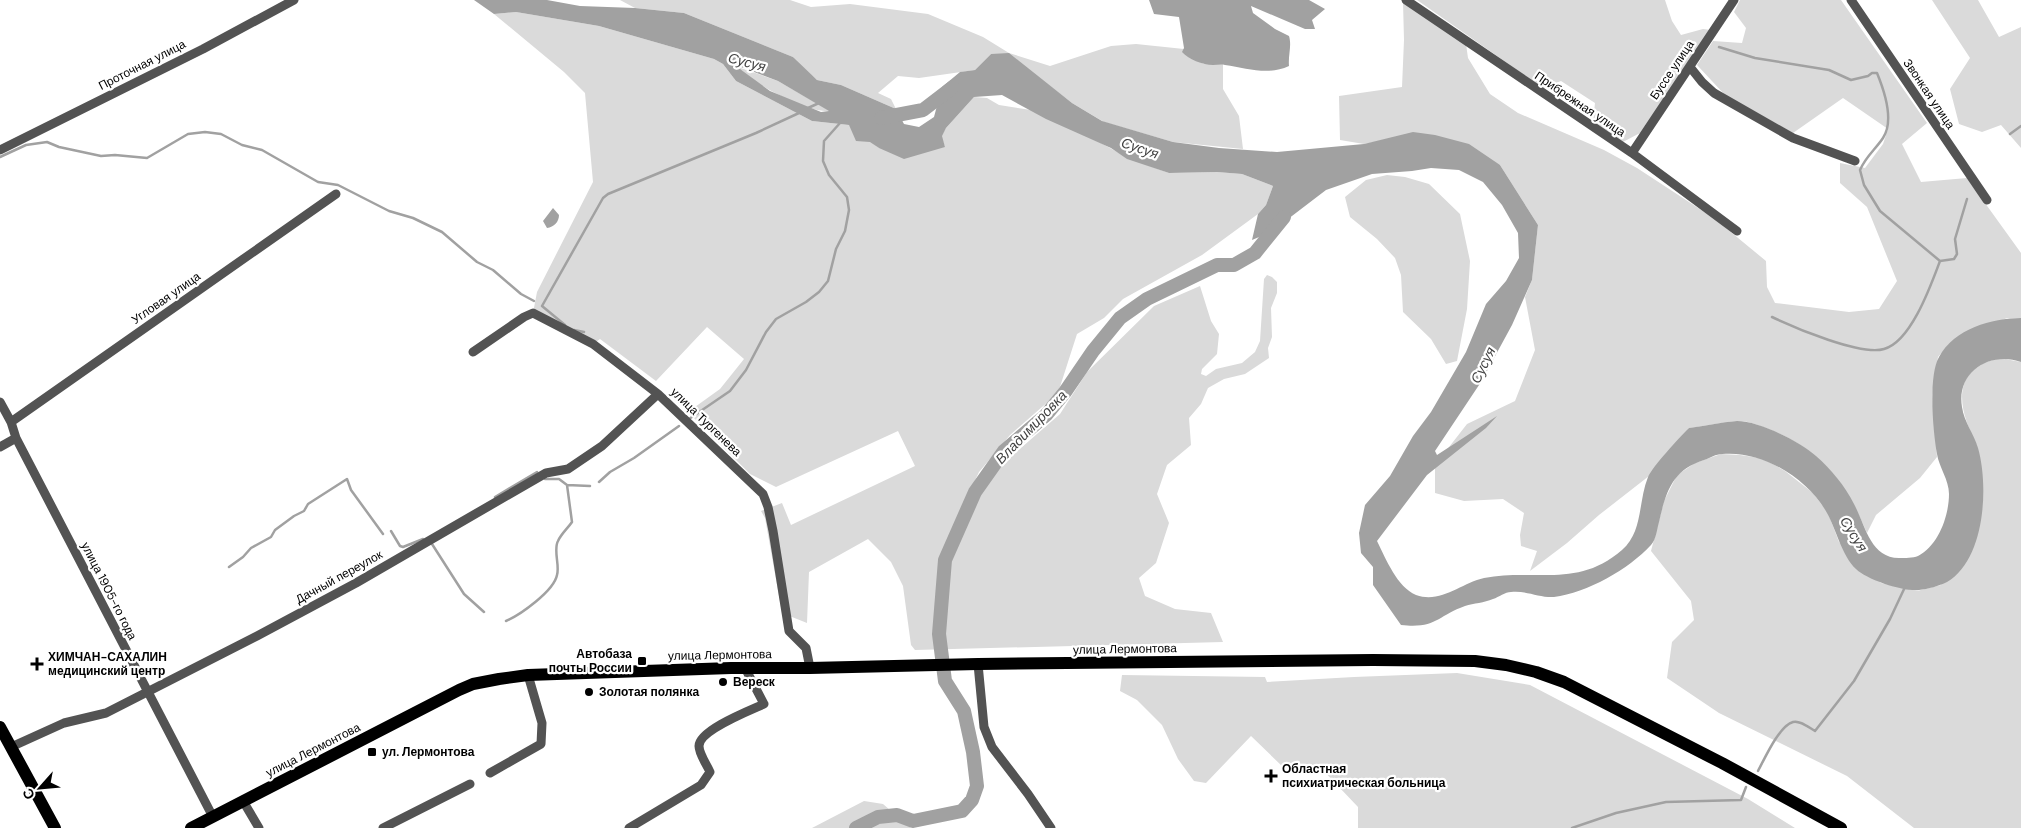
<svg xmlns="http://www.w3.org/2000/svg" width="2021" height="828" viewBox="0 0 2021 828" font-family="'DM Sans',sans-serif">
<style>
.green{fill:#dadada}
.water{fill:#a1a1a1;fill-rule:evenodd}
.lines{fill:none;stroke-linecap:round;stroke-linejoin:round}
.stream{stroke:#a1a1a1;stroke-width:2.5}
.river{stroke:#a1a1a1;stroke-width:14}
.minor{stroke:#535353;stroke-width:9}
.highway{stroke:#000;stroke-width:12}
.poi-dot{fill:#000;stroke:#fff;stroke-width:2}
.labels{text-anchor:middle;stroke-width:4.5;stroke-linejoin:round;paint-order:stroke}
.street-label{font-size:12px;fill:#000;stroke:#fff}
.poi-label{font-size:12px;font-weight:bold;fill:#000;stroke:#fff;text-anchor:start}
.water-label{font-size:14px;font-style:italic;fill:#424242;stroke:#fff}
</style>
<rect width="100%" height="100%" fill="#fff"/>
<path class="green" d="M 620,0 L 790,0 L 811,7 L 850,4 L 928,14 L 983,37 L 1009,53 L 1050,66 L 1111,46 L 1136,44 L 1184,49 L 1196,60 L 1204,64 L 1223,64 L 1223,89 L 1239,116 L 1243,149 L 1173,142 L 1104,122 L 1072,103 L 1042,80 L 991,54 L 975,70 L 919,78 L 898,76 L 878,93 L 891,99 L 896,109 L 841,85 L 817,80 L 803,68 L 793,57 L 684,13 L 635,8 Z
M 1417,0 L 1665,0 L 1672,21 L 1681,35 L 1703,29 L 1711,30 L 1640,133 L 1621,143 L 1593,122 L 1595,103 L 1561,81 L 1543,88 Z
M 1740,0 L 1841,0 L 1927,123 L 1902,144 L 1921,182 L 1967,178 L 2021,253 L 2021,318 L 2007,318 L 1949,344 L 1938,357 L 1932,394 L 1937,457 L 1920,478 L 1876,515 L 1867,533 C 1846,484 1821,450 1771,430 C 1761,426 1749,421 1738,421 C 1722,422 1705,426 1689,428 L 1649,476 L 1599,515 L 1567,543 L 1530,571 L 1537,551 L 1521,546 L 1520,535 L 1524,513 L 1503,499 L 1464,501 L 1435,493 L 1435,465 L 1467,424 L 1515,401 L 1535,350 L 1525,297 L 1532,280 L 1538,225 L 1500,165 L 1380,141 L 1364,144 L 1340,140 L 1339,96 L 1402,87 L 1404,40 L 1403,2 L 1466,44 L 1468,58 L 1490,94 L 1518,113 L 1604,150 L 1637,168 L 1715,219 L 1766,261 L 1767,287 L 1775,303 L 1849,312 L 1879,309 L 1897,281 L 1867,207 L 1840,183 L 1840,163 L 1865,168 L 1883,144 L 1888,129 L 1843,98 L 1793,133 L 1725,95 L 1697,65 L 1713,41 L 1742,43 L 1746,28 L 1734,12 Z
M 1932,0 L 1978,0 L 1999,37 L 2021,27 L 2021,148 L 2001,125 L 1982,132 L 1959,124 L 1950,89 L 1970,58 Z
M 516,12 L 599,26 L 714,59 L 723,64 L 736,81 L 812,121 L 849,125 L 879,148 L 945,147 L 941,136 L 946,128 L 974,97 L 987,98 L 999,105 L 1031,110 L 1090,137 L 1130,159 L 1169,173 L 1217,172 L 1242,174 L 1273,186 L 1266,205 L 1258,214 L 1202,255 L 1123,299 L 1104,318 L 1077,334 L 1058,393 L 1010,435 L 979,472 L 962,507 L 1015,453 L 1060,414 L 1087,372 L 1154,306 L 1200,286 L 1211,321 L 1219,334 L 1217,354 L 1202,369 L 1201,374 L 1206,376 L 1216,369 L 1242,363 L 1255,352 L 1260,341 L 1264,279 L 1267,275 L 1272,277 L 1277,282 L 1277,293 L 1271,308 L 1272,337 L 1268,348 L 1269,358 L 1245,374 L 1224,379 L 1208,388 L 1201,404 L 1189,418 L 1191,445 L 1167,465 L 1157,494 L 1169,523 L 1156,563 L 1139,578 L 1145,596 L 1175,609 L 1211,613 L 1223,642 L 915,650 L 911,645 L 903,586 L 891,562 L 868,539 L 809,572 L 807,623 L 782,613 L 765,518 L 761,511 L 782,503 L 791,525 L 915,466 L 898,431 L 776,487 L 750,474 L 688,412 L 720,389 L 744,359 L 707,327 L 656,381 L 600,339 L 593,344 L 533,313 L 537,292 L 593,182 L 585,93 L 564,72 L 494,14 Z
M 735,66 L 778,81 L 830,111 C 806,113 753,83 735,66 Z
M 1387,175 L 1405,177 L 1429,184 L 1460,214 L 1470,261 L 1467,309 L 1457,361 L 1446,364 L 1431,339 L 1403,312 L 1401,275 L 1395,258 L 1377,239 L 1350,217 L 1345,197 L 1366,180 Z
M 2000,358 L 2021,362 L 2021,828 L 1914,828 L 1847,776 L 1719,713 L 1667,678 L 1672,642 L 1694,620 L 1691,601 L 1651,551 L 1664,501 L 1677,475 L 1695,463 L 1721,454 L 1740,455 L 1760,458 L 1773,464 L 1785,471 L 1813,493 L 1828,513 L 1839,542 L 1881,583 L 1917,591 L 1941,585 L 1977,446 C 1959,410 1948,370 2000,358 Z
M 1457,673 L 1530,685 L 1748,799 L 1795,828 L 1358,828 L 1358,807 L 1319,766 L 1284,768 L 1251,736 L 1206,783 L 1194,781 L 1178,759 L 1162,725 L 1137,700 L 1120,691 L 1122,675 L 1265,677 L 1267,682 L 1354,677 Z
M 864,801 L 883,804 L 911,828 L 812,828 Z"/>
<path class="water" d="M 474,0 L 547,0 L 580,6 L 635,8 L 684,13 L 793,57 L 817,80 L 841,85 L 896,109 L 904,124 L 919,127 L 934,117 L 942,87 L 960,72 L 975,70 L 991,54 L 1009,53 L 1072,103 L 1102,121 L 1173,142 L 1219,148 L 1277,152 L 1364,144 L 1413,132 L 1435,135 L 1469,144 L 1500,165 L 1538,225 L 1532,280 L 1512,325 L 1481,382 L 1435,451 L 1437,455 L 1497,416 L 1486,428 L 1427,475 L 1377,541 C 1386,559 1397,587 1416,595 C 1441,604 1461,583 1484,578 C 1535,568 1577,589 1622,550 C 1643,532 1638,502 1648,477 C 1653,466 1679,438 1689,428 C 1705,426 1721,422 1737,421 C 1760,421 1800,442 1816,456 C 1831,469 1845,486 1854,504 C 1865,524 1870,558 1899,558 C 1905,558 1913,558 1918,556 C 1939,545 1949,515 1949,494 C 1949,480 1939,467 1937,454 C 1933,432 1928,376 1939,357 C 1954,329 1992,318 2021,318 L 2021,362 C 1990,351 1956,372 1962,407 C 1964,422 1974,434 1978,448 C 1989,486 1985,560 1947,582 C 1939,586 1928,589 1919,590 C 1905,592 1867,580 1856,569 C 1842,556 1836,529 1827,513 C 1808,479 1763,450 1722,454 C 1716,454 1710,458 1704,460 C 1672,470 1666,492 1659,522 C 1657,529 1656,540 1651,545 C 1629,569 1587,593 1554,597 C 1540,598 1525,590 1511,592 C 1505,592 1499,597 1493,599 C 1484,603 1474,603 1465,606 C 1437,616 1436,629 1401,625 L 1373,585 L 1373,567 L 1361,553 L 1359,533 L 1365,505 L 1390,476 L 1413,436 L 1431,412 L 1466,352 L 1486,304 L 1506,281 L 1519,258 L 1518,233 L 1502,205 L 1483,182 L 1459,170 L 1431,168 L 1412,171 L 1372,174 L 1326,190 L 1271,232 L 1252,240 L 1258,214 L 1266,205 L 1273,186 L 1242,174 L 1217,172 L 1169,173 L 1127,159 L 1111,148 L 1046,119 L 1002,95 L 974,97 L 946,128 L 942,136 L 945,147 L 904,159 L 879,148 L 870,142 L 856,141 L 849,125 L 812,121 L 736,81 L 723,64 L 714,59 L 599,26 L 516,12 L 494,14 ZM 733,64 L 778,81 L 829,111 L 821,112 L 770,91 Z
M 1149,0 L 1309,0 L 1325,9 L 1312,20 L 1315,29 L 1305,29 L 1251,6 L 1253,13 L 1275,29 L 1289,36 C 1292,46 1288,55 1289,66 C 1268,76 1247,68 1225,65 C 1221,64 1217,65 1213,65 C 1203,65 1188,59 1182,52 L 1184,48 L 1179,17 L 1154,14 Z
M 553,208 L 559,215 C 559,222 554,227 547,228 L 543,221 Z"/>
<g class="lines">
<path class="stream" d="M 1719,47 L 1755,58 L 1829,70 L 1851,80 L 1868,76 L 1872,73 L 1877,73 C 1884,90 1895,120 1883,138 C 1875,150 1866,156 1860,170 L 1864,185 L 1880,211 L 1940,261 L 1954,259 L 1957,254 L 1955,239 L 1967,199
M 731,63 L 740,71
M 808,108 L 819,103
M 2010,134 L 2021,126
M 0,157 L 26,145 L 47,142 L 59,147 L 101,156 L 115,155 L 147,158 L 188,134 L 205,132 L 221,134 L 242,145 L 262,150 L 318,182 L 338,185 L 389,211 L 413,218 L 442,232 L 477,262 L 493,270 L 521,294 L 534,301
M 1772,317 C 1795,328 1861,356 1884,349 C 1911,342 1931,285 1940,261
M 565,325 L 542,306 L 603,198 L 608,194 L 756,133 L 799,113
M 574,330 L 584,332
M 689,419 L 730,391 L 746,370 L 766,332 L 776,319 L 806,302 L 819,292 L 828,281 L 836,249 L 845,231 L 849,210 L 847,197 L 829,175 L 823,161 L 824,141 L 840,123
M 545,479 L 559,479 L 567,485 L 590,486
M 599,482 L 610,472 L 634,458 L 679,426
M 495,497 L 537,472
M 391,531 L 400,546 L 403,547 L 423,539
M 432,544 L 464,594 L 484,612
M 229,567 L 243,557 L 251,548 L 271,537 L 275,530 L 294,516 L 304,511 L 308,504 L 347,479 L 351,490 L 383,534
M 506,621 C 520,615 554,591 557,575 C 560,565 553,550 558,541 C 561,534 568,528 572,522 L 567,485
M 1758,771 C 1765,758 1779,726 1793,722 C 1800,720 1808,727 1815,731 L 1854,681 L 1890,619 L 1905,587
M 1572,828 L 1616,813 L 1666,802 L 1741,800 L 1746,787"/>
<path class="river" d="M 881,118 L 923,110 L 953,87
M 856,828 L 878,817 L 897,815 L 913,821 L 962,811 L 972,800 L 977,786 L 973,752 L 964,711 L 945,681 L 939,634 L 945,560 L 975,492 L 1004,451 L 1046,415 L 1065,392 L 1093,351 L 1120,318 L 1147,299 L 1217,265 L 1234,265 L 1255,253 L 1284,217"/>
<path class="minor" d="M 1406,0 L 1632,153 L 1737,231
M 1851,0 L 1987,200
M 1690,67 L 1702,82 L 1714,93 L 1793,138 L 1855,161
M 0,150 L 203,49 L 294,0
M 1632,153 L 1734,0
M 473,352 L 524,317 L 533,313 L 593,344 L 658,394 L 763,494 L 768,507 L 773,531 L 789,631 L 806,648 L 810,668
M 0,402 L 11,422 L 16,438 L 213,817
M 11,422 L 336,194
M 0,447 L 16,438
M 978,664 L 984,727 L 992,747 L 1028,794 L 1051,828
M 11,747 L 64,723 L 106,713 L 257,636 L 356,583 L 546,473 L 568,469 L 602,446 L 658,394
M 490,773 L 541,744 L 542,723 L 528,675
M 243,801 L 259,828
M 383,828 L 470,784
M 629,828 L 701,785 L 710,772 C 707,765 699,754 699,746 C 699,730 751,710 764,704 L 745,668"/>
<path class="highway" d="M 0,727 L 55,828
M 191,828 L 459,690 L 473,684 L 499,679 L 528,675 L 731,668 L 810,668 L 978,664 L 1373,660 L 1475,661 L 1506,665 L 1536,672 L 1564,682 L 1722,763 L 1841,828"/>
</g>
<g class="poi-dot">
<rect x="637" y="656" width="10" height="10" rx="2.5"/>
<path d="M34.5 656.5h5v5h5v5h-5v5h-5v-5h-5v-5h5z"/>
<circle cx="723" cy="682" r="5"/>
<circle cx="589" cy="692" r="5"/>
<rect x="367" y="747" width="10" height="10" rx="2.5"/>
<path d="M1268.5 768.5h5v5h5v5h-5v5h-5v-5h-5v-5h5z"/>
</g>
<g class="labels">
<g class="street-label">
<text transform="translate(142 65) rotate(-27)" y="4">Проточная улица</text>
<text transform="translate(1672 70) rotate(-56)" y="4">Буссе улица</text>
<text transform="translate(1929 94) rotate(56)" y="4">Звонкая улица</text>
<text transform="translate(1580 104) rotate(34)" y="4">Прибрежная улица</text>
<text transform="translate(166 298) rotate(-35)" y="4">Угловая улица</text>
<text transform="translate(706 422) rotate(44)" y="4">улица Тургенева</text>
<text transform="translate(339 577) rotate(-29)" y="4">Дачный переулок</text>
<text transform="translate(109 591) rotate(63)" y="4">улица 1905-го года</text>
<text transform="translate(1125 649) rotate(-1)" y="4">улица Лермонтова</text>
<text transform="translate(720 655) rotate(-1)" y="4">улица Лермонтова</text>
<text transform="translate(313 750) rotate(-27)" y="4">улица Лермонтова</text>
</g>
<g class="poi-label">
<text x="632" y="658" text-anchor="end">Автобаза<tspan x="632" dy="14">почты России</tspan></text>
<text x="48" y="661">ХИМЧАН-САХАЛИН<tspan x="48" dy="14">медицинский центр</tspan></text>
<text x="733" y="686">Вереск</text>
<text x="599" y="696">Золотая полянка</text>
<text x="382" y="756">ул. Лермонтова</text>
<text x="1282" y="773">Областная<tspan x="1282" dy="14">психиатрическая больница</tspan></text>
</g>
<g class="water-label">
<text transform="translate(747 62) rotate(15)" y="5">Сусуя</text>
<text transform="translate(1140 148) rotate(19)" y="5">Сусуя</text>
<text transform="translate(1483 365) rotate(-64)" y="5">Сусуя</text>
<text transform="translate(1031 427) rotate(-46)" y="5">Владимировка</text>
<text transform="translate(1854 534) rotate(58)" y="5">Сусуя</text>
</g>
</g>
<g transform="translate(40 788) rotate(243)" stroke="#ffffff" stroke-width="4" paint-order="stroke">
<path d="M0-4L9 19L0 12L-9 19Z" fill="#000000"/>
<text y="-8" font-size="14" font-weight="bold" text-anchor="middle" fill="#000000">С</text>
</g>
</svg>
